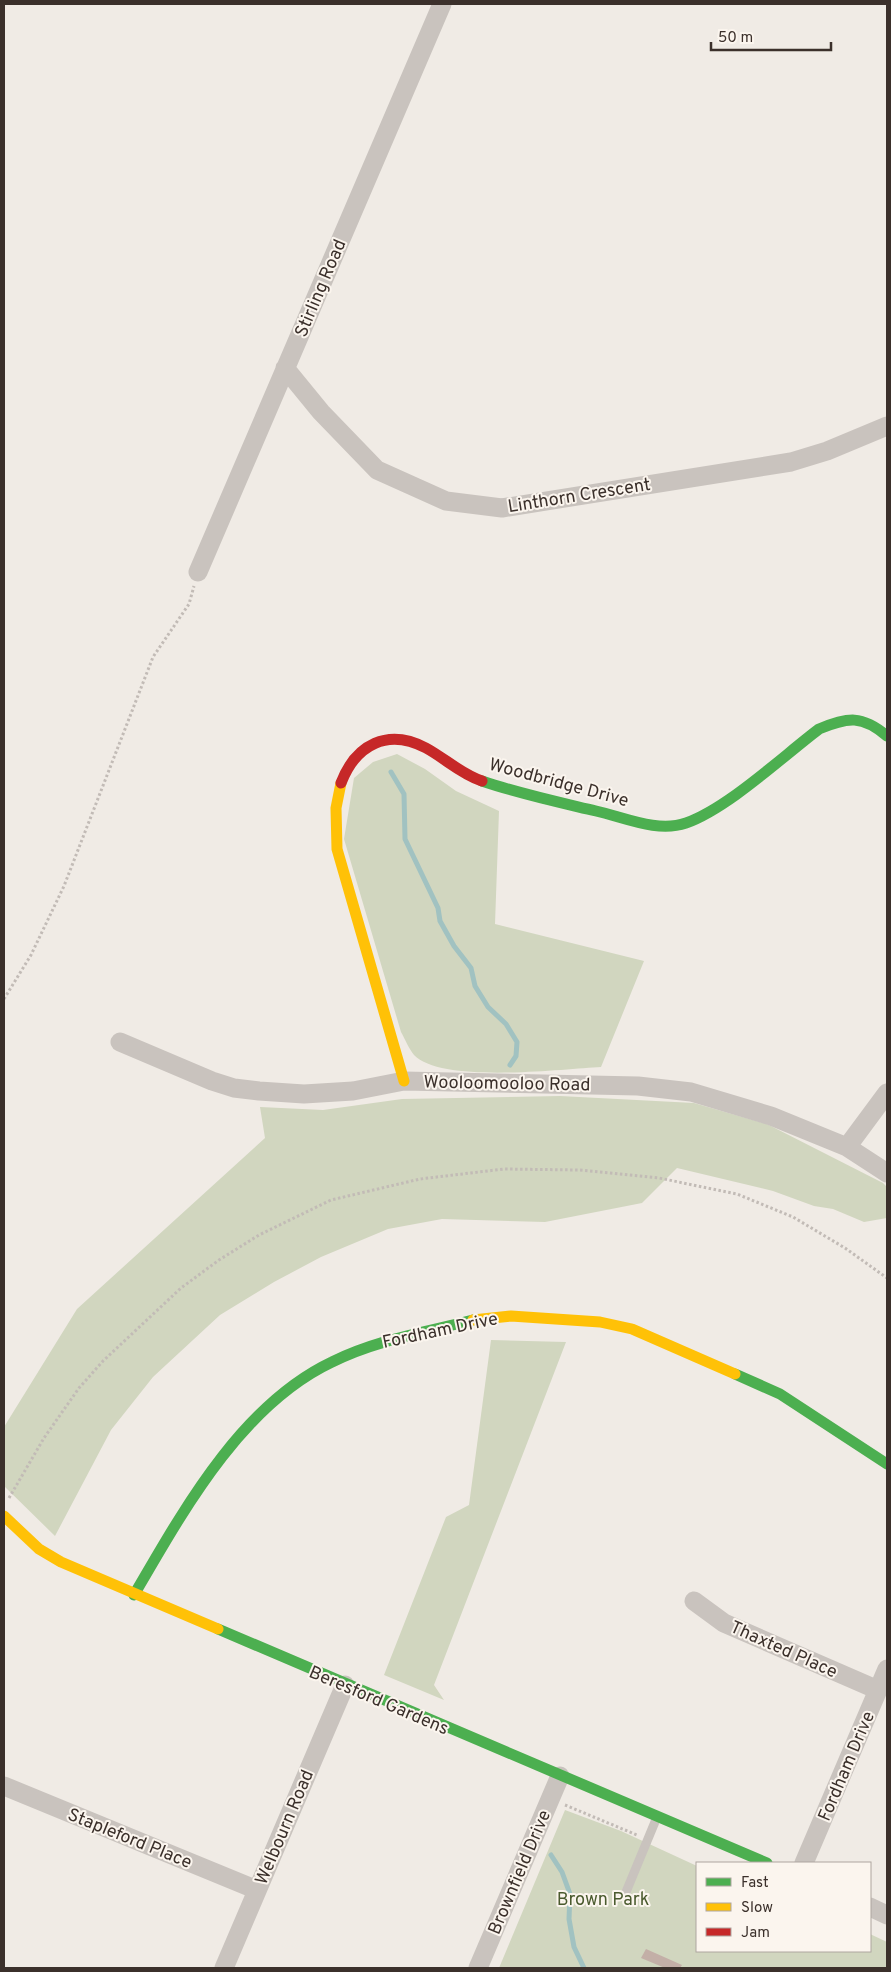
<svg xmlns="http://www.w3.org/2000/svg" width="891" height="1972" viewBox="0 0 891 1972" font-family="Overpass,sans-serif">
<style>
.green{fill:#d1d6bf}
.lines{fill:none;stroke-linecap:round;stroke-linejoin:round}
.stream{stroke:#a1c2c1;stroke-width:5}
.building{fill:#c3afa7}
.path{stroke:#c2bbb6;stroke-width:3;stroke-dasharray:2.5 2.5;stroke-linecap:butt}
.lane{stroke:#c9c3be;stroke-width:9}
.street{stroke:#c9c3be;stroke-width:19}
.fast{stroke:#4caf50;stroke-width:11}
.slow{stroke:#ffc107;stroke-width:11}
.jam{stroke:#c62828;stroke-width:11}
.labels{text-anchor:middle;stroke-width:4;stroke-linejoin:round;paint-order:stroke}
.street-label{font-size:18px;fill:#3b302b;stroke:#fbf5ee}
.park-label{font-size:18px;fill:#4a5a2e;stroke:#fbf5ee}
</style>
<rect width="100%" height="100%" fill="#f0ebe5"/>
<path class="green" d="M 397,754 L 425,769 L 456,791 L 499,811 L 495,924 L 644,961 L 601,1067 C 561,1069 442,1084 414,1055 C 409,1049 405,1039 401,1032 L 344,839 L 354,778 L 373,762 Z
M 560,1096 L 694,1103 L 767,1124 L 883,1183 L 887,1187 L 887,1218 L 864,1222 L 833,1209 L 814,1206 L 773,1191 L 677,1168 L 642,1203 L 545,1222 L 442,1219 L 388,1229 L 321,1257 L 274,1282 L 220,1315 L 153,1377 L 111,1430 L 55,1536 L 4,1486 L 4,1427 L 77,1309 L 265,1138 L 260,1107 L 323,1110 L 402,1099 Z
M 491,1340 L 566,1342 L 434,1685 L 444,1700 L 384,1675 L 446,1517 L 469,1505 Z
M 565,1810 L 621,1831 L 697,1866 L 697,1951 L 870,1951 L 870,1934 L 887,1942 L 887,1968 L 499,1968 Z"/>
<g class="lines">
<path class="stream" d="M 391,772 L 404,794 L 405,839 L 438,908 L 440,921 L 454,946 L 471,968 L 475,986 L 488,1007 L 506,1024 L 517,1042 L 516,1056 L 510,1065
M 551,1855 L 562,1872 L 570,1894 L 569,1919 L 574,1947 L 584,1968"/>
</g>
<path class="building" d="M 646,1949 L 682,1965 L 680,1968 L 665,1968 L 641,1958 Z"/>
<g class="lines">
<path class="path" d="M 4,999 L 31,955 L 64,886 L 153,657 L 189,604 L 194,586
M 9,1498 L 44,1438 L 79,1388 L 103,1361 L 181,1288 L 219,1260 L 259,1235 L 331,1200 L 420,1179 L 504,1169 L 579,1170 L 659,1178 L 737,1194 L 793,1217 L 845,1248 L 887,1278
M 565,1805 L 637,1835"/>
<path class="lane" d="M 626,1892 L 657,1817"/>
<path class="street" d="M 285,368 L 321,412 L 377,470 L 446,501 L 502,508 L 791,462 L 827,451 L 887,426
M 198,572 L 442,4
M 120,1042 L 212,1081 L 234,1088 L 259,1091 L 304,1094 L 353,1091 L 404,1081 L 638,1086 L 691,1092 L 771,1116 L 847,1147 L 887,1173
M 847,1147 L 887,1093
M 694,1601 L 724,1623 L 878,1690
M 4,1786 L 257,1890
M 804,1863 L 887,1669
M 870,1907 L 887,1915
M 224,1968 L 345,1685
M 478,1968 L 560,1776"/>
<path class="fast" d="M 482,781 C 520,794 558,802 596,811 C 624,817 657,833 686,823 C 728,808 782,757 819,729 C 848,717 862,715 887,736
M 735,1374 L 780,1394 L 887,1464
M 134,1595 C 183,1511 241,1405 332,1362 C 376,1340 426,1332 473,1320
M 218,1629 L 767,1863"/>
<path class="slow" d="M 341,783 L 336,808 L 337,849 L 404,1081
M 473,1320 L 511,1316 L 600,1322 L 632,1329 L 735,1374
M 4,1516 L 39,1549 L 61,1562 L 218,1629"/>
<path class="jam" d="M 341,783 C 356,744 388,728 426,748 C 446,759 461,774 482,781"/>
</g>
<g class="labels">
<g class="street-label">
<text transform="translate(320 288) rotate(-67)" y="6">Stirling Road</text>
<text transform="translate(579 495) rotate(-9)" y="6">Linthorn Crescent</text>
<text transform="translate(559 782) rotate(15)" y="6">Woodbridge Drive</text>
<text transform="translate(507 1083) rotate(1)" y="6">Wooloomooloo Road</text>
<text transform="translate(440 1330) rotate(-12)" y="6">Fordham Drive</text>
<text transform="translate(784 1649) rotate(24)" y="6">Thaxted Place</text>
<text transform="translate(379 1700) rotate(23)" y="6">Beresford Gardens</text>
<text transform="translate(846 1766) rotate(-67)" y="6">Fordham Drive</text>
<text transform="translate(284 1827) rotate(-67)" y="6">Welbourn Road</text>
<text transform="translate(130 1838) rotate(22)" y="6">Stapleford Place</text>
<text transform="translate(519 1872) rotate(-67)" y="6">Brownfield Drive</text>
</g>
<g class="park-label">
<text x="603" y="1905">Brown Park</text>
</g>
</g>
<rect width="891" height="1972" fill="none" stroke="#3b302b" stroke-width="10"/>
<rect x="696" y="1862" width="175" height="90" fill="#fbf5ee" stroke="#aea6a0"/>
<rect x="706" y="1878" width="25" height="8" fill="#4caf50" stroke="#aea6a0"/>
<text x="741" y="1887" font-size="15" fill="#3b302b">Fast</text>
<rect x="706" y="1903" width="25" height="8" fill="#ffc107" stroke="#aea6a0"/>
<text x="741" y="1912" font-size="15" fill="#3b302b">Slow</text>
<rect x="706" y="1928" width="25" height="8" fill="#c62828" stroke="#aea6a0"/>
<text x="741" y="1937" font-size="15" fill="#3b302b">Jam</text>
<path d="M711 42v8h120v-8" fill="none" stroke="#3b302b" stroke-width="2.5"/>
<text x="718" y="42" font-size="15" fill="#3b302b" stroke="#fbf5ee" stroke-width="4" paint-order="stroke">50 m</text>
</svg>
